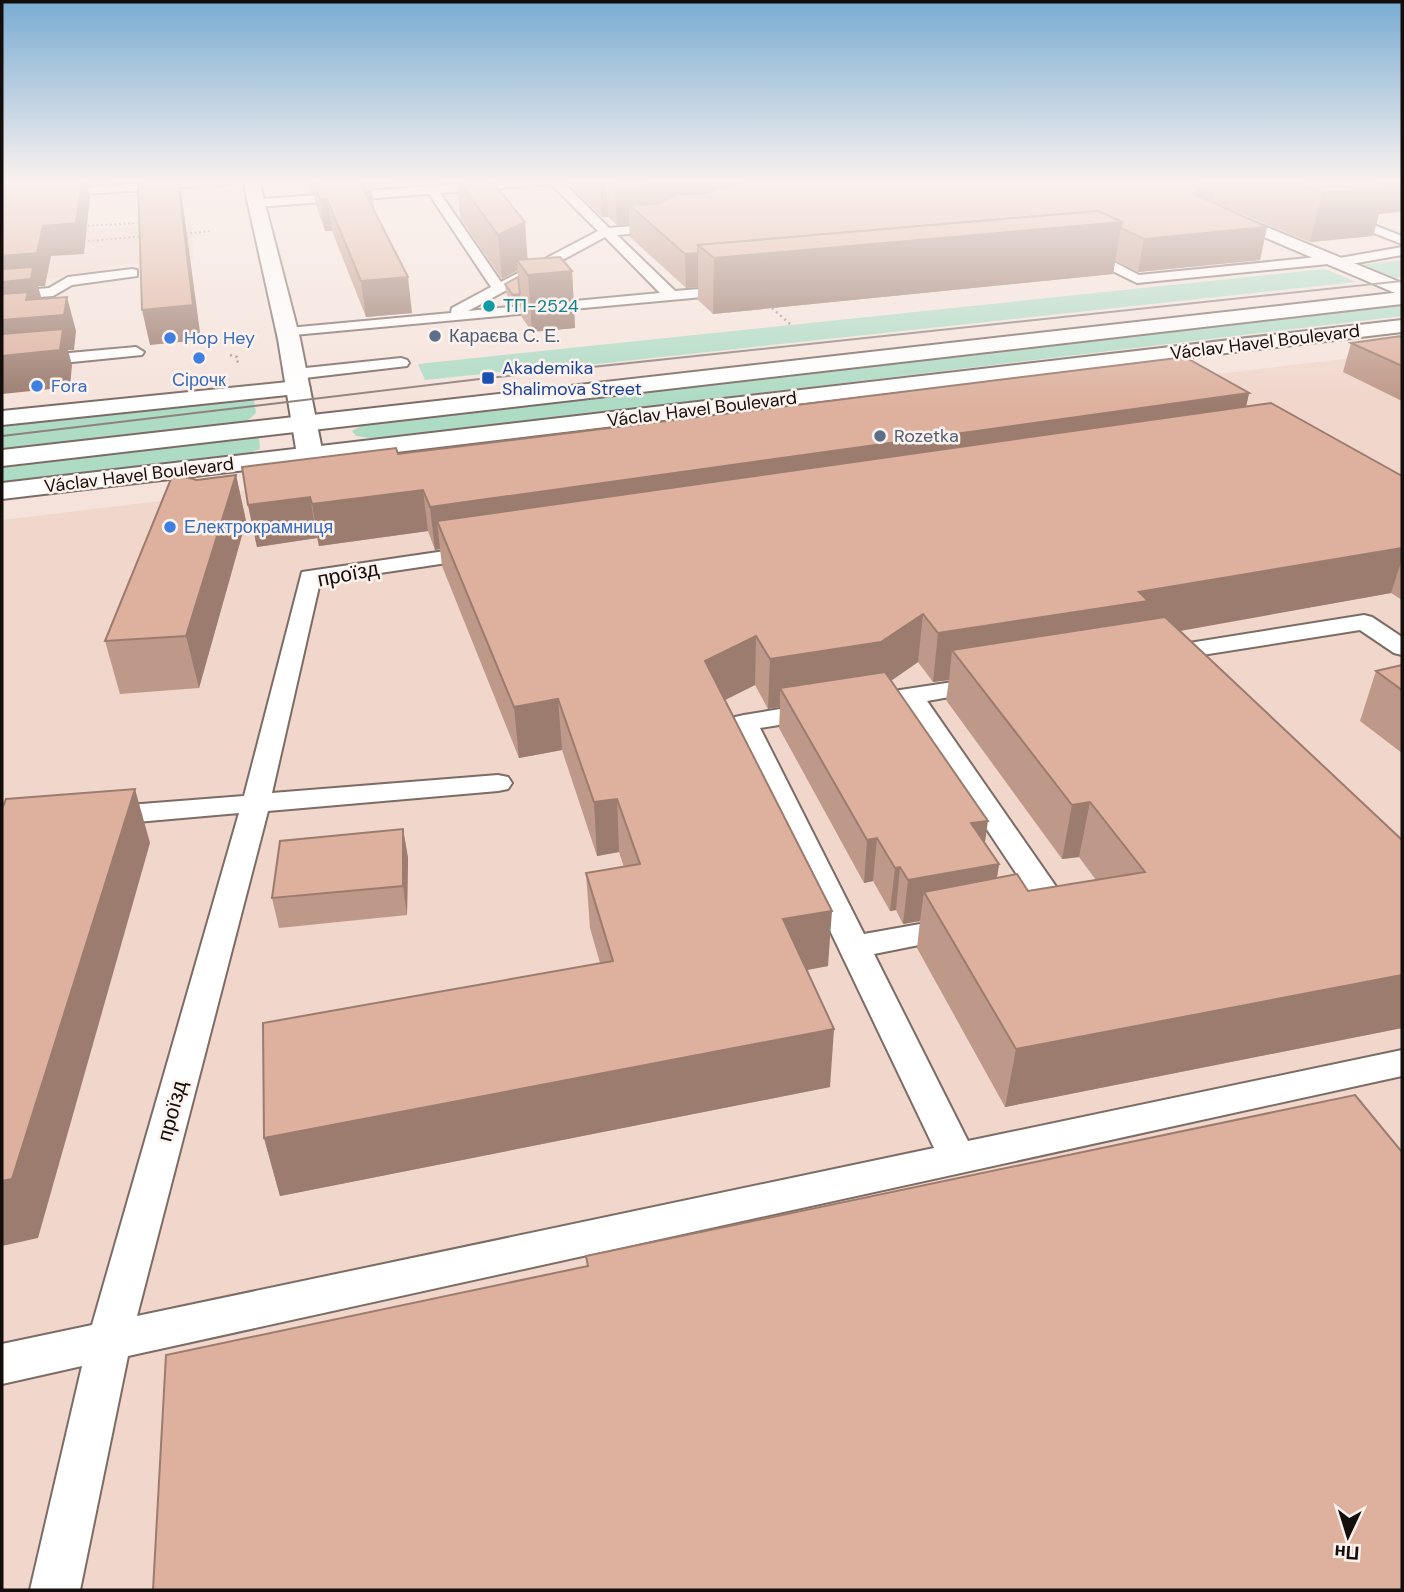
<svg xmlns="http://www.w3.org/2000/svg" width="1404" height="1592" font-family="'DM Sans',sans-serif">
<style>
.built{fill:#f0d6cb}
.green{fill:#addbc4}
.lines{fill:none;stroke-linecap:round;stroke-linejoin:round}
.service-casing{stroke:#7c6c65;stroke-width:4}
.minor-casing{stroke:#7c6c65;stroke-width:4}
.tertiary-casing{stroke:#7c6c65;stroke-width:4}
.secondary-casing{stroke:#7c6c65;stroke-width:4}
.path-far1{stroke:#a69892;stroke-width:2;stroke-dasharray:2 2.5;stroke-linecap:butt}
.path{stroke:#a69892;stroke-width:2.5;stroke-dasharray:2 3.5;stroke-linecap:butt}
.service{fill:#fff;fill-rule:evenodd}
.minor{fill:#fff;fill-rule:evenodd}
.tertiary{fill:#fff;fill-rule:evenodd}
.secondary{fill:#fff;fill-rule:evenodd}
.tram{stroke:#8f827d;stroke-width:2}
.wall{fill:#be9888;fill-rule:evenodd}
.shaded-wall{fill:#9b7c6f}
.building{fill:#ddb19e;stroke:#9b7c6f;stroke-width:2}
.culture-dot{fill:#0f9aa8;stroke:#fdf2ed;stroke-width:2.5}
.service-dot{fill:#5c6f8a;stroke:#fdf2ed;stroke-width:2.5}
.shop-dot{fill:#3f7fe0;stroke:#fdf2ed;stroke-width:2.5}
.transit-dot{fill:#1a4fb4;stroke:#fdf2ed;stroke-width:2.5}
.labels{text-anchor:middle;stroke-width:5;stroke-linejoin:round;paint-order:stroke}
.far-culture-label{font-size:18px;fill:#0d838f;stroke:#fdf2ed;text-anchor:start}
.far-service-label{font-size:18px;fill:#4e5e75;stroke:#fdf2ed;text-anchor:start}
.far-shop-label{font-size:18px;fill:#366cbe;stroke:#fdf2ed;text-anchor:start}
.far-street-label{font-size:18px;fill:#130d0b;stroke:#fdf2ed}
.far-transit-label{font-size:18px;fill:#164399;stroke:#fdf2ed;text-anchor:start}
.street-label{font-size:21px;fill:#130d0b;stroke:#fdf2ed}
</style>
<rect width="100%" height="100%" fill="#f5e3db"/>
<g class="built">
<path d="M192,223l1,36 -85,7 -1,8 -105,8v-46z"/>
<path d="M1402,352v1238h-1400v-1070z"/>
</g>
<g class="green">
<path d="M1402,260v17l-10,1 -32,-13z"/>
<path d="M1325,269l31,13 -797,86 -2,-2 -132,14 -7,-16z"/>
<path d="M1388,300l14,3v13l-1026,123 -20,-3 -4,-5 13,-8z"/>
<path d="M243,396l11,4 2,13 -11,10 -243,28v-29z"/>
<path d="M244,436l15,1 1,12 -14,5 -244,29v-19z"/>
</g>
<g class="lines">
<defs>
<g id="service">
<path d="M29,181h12l-3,10 134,-10h60l-5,3 -196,14 -6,-3z"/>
<path d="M497,181h65l47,47 45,-4 7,-4h8v6l-12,6 -40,3 58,56 60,-5 7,4 -7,4 -452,42 -3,-3 3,-3 5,-2 163,-15 1,-5 39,-21 -62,-93 -173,13 -4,-1v-6zM551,184l47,47 -97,51 -61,-89zM605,237l55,56 -192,18z"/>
<path d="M1341,212l61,24v8l-65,-25 -2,-3z"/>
<path d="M1402,247v8l-68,12 -6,-3 -191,19 -47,-23 -12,2 -7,-4 2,-3 24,-2 42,22 189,-19 6,3z"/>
<path d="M132,269l5,1v6l-65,9 -19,11 -51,4v-8l47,-4 19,-11z"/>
<path d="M136,347l8,5 -2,3 -140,14v-10z"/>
<path d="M401,358l6,2 2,3 -2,3 -111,13 -8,-5 8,-5z"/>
<path d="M479,546l8,1 3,5 -3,5 -167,25 -48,211 226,-18 10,2 4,6 -4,6 -10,2 -230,20 -131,505 797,-168 -203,-425 4,-6 9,-2 72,-12 9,3 4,5 -4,5 -9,3 -56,9 104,206 90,-16 11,3 5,7 -5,7 -11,3 -80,16 94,187 434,-91v26l-1274,280 -48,234h-50l52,-224 -80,18v-40l90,-19 147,-512 -136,12 -10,-3 -4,-6 4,-6 10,-3 141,-11 58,-224z"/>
<path d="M1364,615l8,2 30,20v18l-8,-2 -34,-23 -196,31 -9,-2 -3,-5 3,-5 9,-2z"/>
<path d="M986,677l9,2 3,5 -3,5 -68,12 139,200 5,7 -5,7 -24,6 -11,-3 -5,-7 5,-7 5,-1 -132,-198 -37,6 -9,-3 -4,-5 4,-5 9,-3z"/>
</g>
<g id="minor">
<path d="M1133,181h22l247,102v13z"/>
<path d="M298,381l8,2 4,5 -4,5 -304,32v-14z"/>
</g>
<path id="tertiary" d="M243,181h16l41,158 23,116 -4,5 -9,3 -9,-3 -4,-5 -19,-116z"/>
<g id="secondary">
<path d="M1402,292v12l-1400,162v-16z"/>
<path d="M1402,320v12l-1400,167v-16z"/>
</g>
</defs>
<use href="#service" class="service-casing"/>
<use href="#minor" class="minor-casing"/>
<use href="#tertiary" class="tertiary-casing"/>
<use href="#secondary" class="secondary-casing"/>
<g class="path-far1">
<path d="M83,226l55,-3"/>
<path d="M181,234l29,-3"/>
<path d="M79,242l65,-6"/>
</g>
<g class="path">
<path d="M772,308l18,16"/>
<path d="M230,355l7,2 1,8"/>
</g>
<use href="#service" class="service"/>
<use href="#minor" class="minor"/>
<use href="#tertiary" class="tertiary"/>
<use href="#secondary" class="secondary"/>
<path class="tram" d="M2,436l486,-58 914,-97"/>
</g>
<g class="wall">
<path d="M307,181h110l-46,4 3,26 38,102 -46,4 -34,-86h-7l-9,-26 -2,-12h-2z"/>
<path d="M457,181h35l36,79 44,11 3,57 -43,4 -11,-16 -1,-13 -7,1 -7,-11 -1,-9 13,-7v-7l-16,9 -42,-61z"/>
<path d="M566,181h170v3l17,-3h649l-23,33 -6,22 -63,6 -98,-40 55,25 -7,33 -122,12 -23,-11 -2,13 -400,40 -15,-14v-13l-12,1 -56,-51 -1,-13 -12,1 -9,-8h-6z"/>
<path d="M1402,336v65l-59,-29 8,-29z"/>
<path d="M1249,393l-3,13 156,70v124l-11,-7 -211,37 222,210v188l-397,79 -88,-159 3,-27 -17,3 -7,-14 -6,1 -17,-30 -9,2 -85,-155 1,-21 -12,2 -13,-24 -30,15 103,266 -21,4 23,117 -550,109 -16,-58 336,-175 -10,-35 -4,-55 38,-6 -5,-15 -22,4 -35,-106 -43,8 -77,-192 -2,-17 -5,1 -7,-19 -109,15 -2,-8 -60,9 -9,-42 150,-51zM918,662l15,20 16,-2 -3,20 116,159 17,-2 17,23 -68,11 -31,-13 2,-14 -14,-21 -94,-162z"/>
<path d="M236,475l10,46 -47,167 -79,6 -15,-53 92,-161z"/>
<path d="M1402,665v88l-42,-32 16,-50z"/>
<path d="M403,829l5,29 -1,57 -128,13 -7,-30z"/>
</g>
<g class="shaded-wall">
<path d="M40,181h52l-1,3 -4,1 3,11 -6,58 -33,2 -6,30h-7l4,14 25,-3 9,34 -2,19h-6l4,15 -2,22 -68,7v-138z"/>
<path d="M178,181h1l2,9 20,150 -51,5 -8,-35z"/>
<path d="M310,181h2l2,12h-2z"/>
<path d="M314,181h103l-46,4 4,29z"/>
<path d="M600,181h6l2,36h-6z"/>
<path d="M661,181h75v20l-107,4v19l-12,1 -2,-37z"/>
<path d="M1367,181h35v31l-23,2 -6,22 -63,6 12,-49z"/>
<path d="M1215,186l-6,30 -15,-22 2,-3z"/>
<path d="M327,199l5,32h-7l-5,-31z"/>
<path d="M525,222l3,43 -11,-5 1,10 -16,9 -4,-44z"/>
<path d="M1122,222l-9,52 -400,40 1,-56z"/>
<path d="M1267,227l-7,33 -122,12 6,-33z"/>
<path d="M698,253v34l-12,1 -1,-34z"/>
<path d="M572,271l3,57 -43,4 -4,-57z"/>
<path d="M408,277l4,36 -46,4 -5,-36z"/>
<path d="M520,294v9l-7,1v-9z"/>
<path d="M1249,393l-8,38 -804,90 3,28 -5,1 -5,-43z"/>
<path d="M236,475l10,46 -47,167 -13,-52z"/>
<path d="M423,490l5,41 -109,15 -7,-42z"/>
<path d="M310,497l7,41 -60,9 -9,-42z"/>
<path d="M1402,548v11l-11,34 -250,45 -189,12 -3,30 -16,2 5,-49 201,-41z"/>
<path d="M923,614l-5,48 -42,29 -96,-3v19l-12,2 2,-50z"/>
<path d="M756,636l-1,49 -50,25v-49z"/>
<path d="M558,699l4,51 -43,8 -5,-51z"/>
<path d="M135,789l15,54 -112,395 -36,8v-65z"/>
<path d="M617,799l2,53 -22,4 -3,-54z"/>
<path d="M1090,802l-11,55 -17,2 10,-54z"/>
<path d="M988,821l-6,42 -11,-40z"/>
<path d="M403,829l5,29 -1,57 -4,-29z"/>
<path d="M877,838l-4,43 -9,2 3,-43z"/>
<path d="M999,864l-7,43 -68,-15 -4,29 -17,3 5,-44z"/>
<path d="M900,867l-4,43 -6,1 5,-43z"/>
<path d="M832,911l-4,55 -48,9 3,-56z"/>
<path d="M1402,975v53l-397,79 11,-58z"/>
<path d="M834,1029l-4,58 -550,109 -16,-58z"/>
</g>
<g class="building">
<path d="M2,181h80l-6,42 -33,3 -6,27 -35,3z"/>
<path d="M138,181h40l15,124 -51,5z"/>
<path d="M314,181h56l1,3 -10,1 47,92 -47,4 -34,-82 -7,1z"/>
<path d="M459,181h33l33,41 -27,13z"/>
<path d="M608,181h53l-8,4 -38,3z"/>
<path d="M753,181h450l12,5 -19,5 -2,3 73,33 -123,12 -23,-11 1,-6 -24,-11 -400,34v8l-13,1 -56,-49 28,-1 19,-9 31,-2 33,-10z"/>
<path d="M1292,181h80l15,6 -65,6z"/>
<path d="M1098,211l24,11 -408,36 -16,-13z"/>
<path d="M560,257l12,14 -44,4 -11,-15z"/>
<path d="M33,267l-2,12 -29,3v-13z"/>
<path d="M518,277l2,17 -7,1 -8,-11z"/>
<path d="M28,292l-2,8 41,-3 -3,18 -62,5v-26z"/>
<path d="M63,329l-3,21 -58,6v-22z"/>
<path d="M1402,336v30l-51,-23z"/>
<path d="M1185,357l64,36 -819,114 -7,-17 -111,14 -2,-7 -62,8 -6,-38 154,-19 2,6z"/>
<path d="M1271,403l131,73v72l-263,44 9,9 -210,32 -15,-19 -42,28 -111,17 -14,-23 -51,25 127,250 -49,8 51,110 -570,109 -1,-115 350,-62 -27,-88 54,-9 -23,-65 -23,3 -36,-103 -44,8 -77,-186z"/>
<path d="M173,474l24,6 39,-5 -50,161 -81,5z"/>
<path d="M1165,617l237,223v135l-386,74 -92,-157 93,-18 11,17 117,-19 -55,-70 -18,3 -120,-155z"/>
<path d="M1402,665v25l-26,-19z"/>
<path d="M885,672l103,149 -17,2 28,41 -91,16 -8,-13 -5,1 -18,-30 -10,2 -87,-152z"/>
<path d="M135,789l-123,390 -10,2v-372l4,-10z"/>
<path d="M403,829v57l-131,12 8,-57z"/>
<path d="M1355,1095l47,57v438h-1249l13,-235 422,-89 -2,-10z"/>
</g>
<linearGradient id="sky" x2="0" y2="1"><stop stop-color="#79acd3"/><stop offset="0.45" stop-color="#faf2ef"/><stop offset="1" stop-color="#faf2ef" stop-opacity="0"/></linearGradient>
<rect width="1404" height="404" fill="url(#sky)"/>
<circle class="culture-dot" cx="489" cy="306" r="7"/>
<g class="service-dot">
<circle cx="435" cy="336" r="7"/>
<circle cx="880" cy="436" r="7"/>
</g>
<g class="shop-dot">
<circle cx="170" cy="338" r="7"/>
<circle cx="199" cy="358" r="7"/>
<circle cx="37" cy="386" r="7"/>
<circle cx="170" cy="527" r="7"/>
</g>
<rect class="transit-dot" x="481" y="371" width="14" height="14" rx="3.5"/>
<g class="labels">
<g class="far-culture-label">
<text x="503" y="312">ТП-2524</text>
</g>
<g class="far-service-label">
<text x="449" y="342">Караєва С. Е.</text>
<text x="894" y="442">Rozetka</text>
</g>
<g class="far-shop-label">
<text x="184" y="344">Hop Hey</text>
<text x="199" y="386" text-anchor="middle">Сірочк</text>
<text x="51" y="392">Fora</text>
<text x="184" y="533">Електрокрамниця</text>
</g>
<g class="far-street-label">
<text transform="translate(1265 342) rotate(-7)" y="6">Václav Havel Boulevard</text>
<text transform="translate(702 409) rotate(-7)" y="6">Václav Havel Boulevard</text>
<text transform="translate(139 475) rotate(-7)" y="6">Václav Havel Boulevard</text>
</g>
<g class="far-transit-label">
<text x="502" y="374">Akademika<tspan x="502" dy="21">Shalimova Street</tspan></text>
</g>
<g class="street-label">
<text transform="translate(348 574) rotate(-11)" y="7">проїзд</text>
<text transform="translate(172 1111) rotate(-75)" y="7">проїзд</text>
</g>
</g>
<rect width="1404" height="1592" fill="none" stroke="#130d0b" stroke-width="7"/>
<g transform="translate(1348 1536) rotate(184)" stroke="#fdf2ed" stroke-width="5" paint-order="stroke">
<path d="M0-5L12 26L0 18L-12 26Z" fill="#130d0b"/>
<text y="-10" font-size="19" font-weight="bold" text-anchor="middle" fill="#130d0b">Пн</text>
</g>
</svg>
